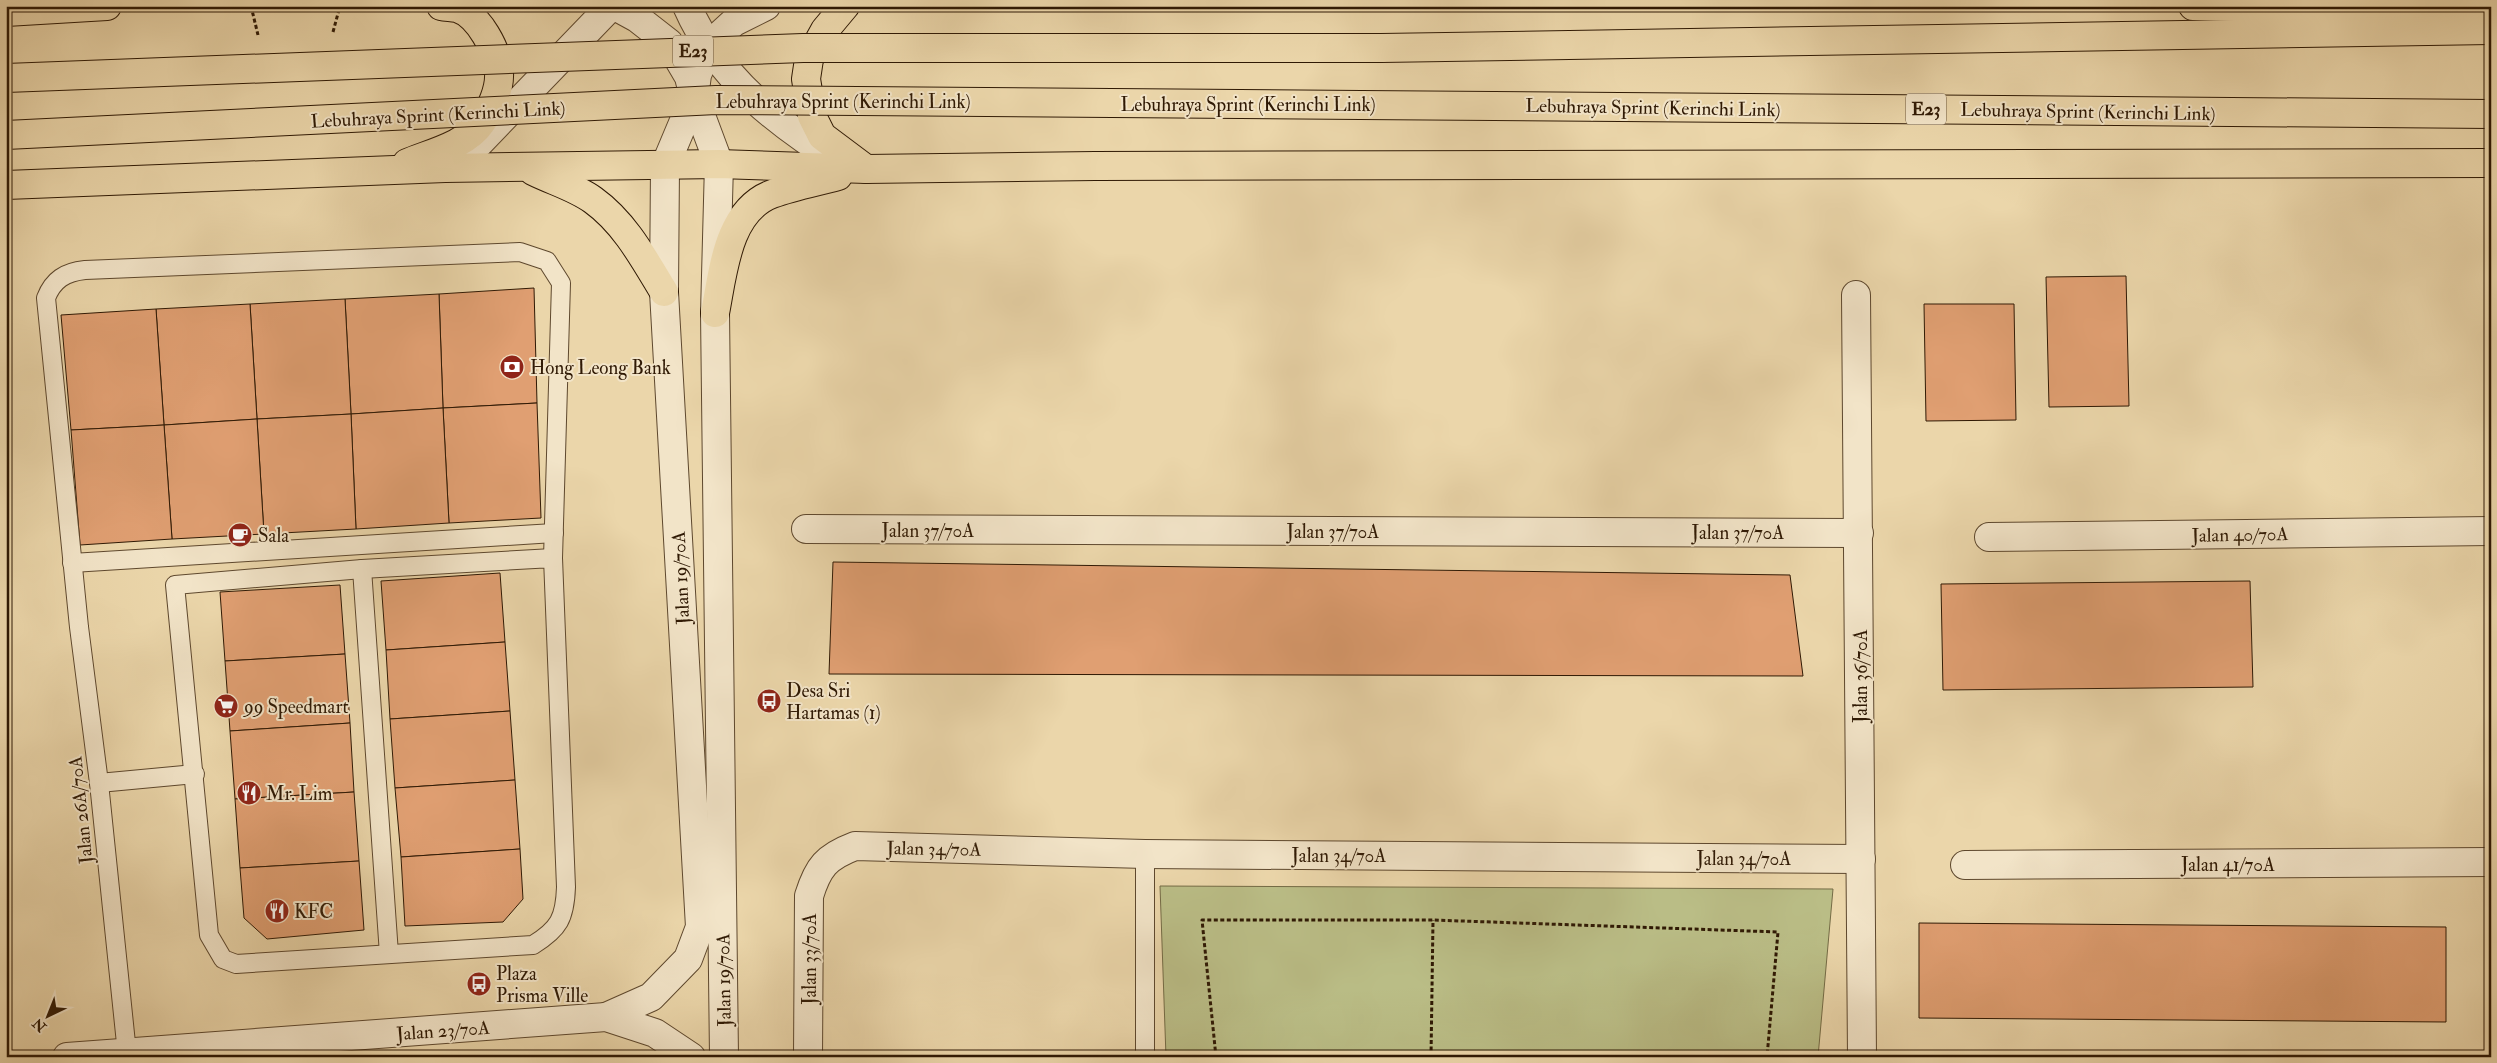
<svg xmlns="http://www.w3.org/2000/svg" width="2497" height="1063" font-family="'IM FELL Double Pica',serif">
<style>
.green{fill:#babd86;stroke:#746b45}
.building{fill:#e09f72;stroke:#2f1904}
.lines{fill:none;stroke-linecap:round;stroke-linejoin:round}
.service-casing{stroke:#5e482e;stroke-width:20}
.minor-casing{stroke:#5e482e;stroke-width:30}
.tertiary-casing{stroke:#5e482e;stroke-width:30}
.motorway-casing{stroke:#2f1904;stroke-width:30}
.path{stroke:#2f1904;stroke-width:3;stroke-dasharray:4 2.5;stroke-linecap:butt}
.service{stroke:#f2e4c8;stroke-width:18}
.minor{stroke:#f2e4c8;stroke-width:28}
.tertiary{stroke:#f2e4c8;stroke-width:28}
.motorway{stroke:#ebd6aa;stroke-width:28}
.motorway-bridge-casing{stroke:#2f1904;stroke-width:30;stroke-linecap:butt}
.motorway-bridge{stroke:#ebd6aa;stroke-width:28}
.labels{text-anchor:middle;stroke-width:4;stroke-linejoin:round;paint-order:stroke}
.shield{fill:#f2e4c8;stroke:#6a563f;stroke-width:1}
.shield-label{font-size:18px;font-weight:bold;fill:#2f1904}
.street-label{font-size:19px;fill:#2f1904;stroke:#f2e4c8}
.poi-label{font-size:19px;fill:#2f1904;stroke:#f2e4c8;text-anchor:start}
</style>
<rect width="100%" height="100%" fill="#ebd6aa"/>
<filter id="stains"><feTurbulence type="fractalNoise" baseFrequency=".004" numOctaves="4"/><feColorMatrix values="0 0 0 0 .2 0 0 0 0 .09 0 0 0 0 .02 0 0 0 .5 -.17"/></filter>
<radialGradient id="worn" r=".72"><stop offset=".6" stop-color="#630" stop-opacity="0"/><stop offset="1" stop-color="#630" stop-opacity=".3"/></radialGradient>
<path class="green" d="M1160,886l673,3 -15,168h-652z"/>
<g class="building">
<path d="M2126,276l3,130 -80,1 -3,-130z"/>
<path d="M534,288l3,115 -94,5 -4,-114z"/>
<path d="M439,294l4,114 -92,6 -6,-115z"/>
<path d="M345,299l6,115 -94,5 -7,-115z"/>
<path d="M250,304l7,115 -93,6 -8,-116z"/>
<path d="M1924,304h90l2,116 -90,1z"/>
<path d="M156,309l8,116 -93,5 -10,-115z"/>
<path d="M537,403l4,115 -92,5 -6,-115z"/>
<path d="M443,408l6,115 -93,6 -5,-115z"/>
<path d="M351,414l5,115 -92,5 -7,-115z"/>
<path d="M257,419l7,115 -92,5 -8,-114z"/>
<path d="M164,425l8,114 -92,6 -9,-115z"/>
<path d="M833,562l957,13 13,101 -974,-2z"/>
<path d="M500,573l5,69 -119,8 -5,-69z"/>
<path d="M2250,581l3,106 -310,3 -2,-106z"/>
<path d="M340,585l5,69 -120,7 -5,-69z"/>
<path d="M505,642l5,69 -120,8 -4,-69z"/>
<path d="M345,654l5,69 -120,8 -5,-70z"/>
<path d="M510,711l5,69 -120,8 -5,-69z"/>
<path d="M350,723l4,69 -119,7 -5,-68z"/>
<path d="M515,780l5,69 -119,8 -6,-69z"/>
<path d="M354,792l5,69 -119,7 -5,-69z"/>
<path d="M520,849l3,50 -20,23 -98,4 -4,-69z"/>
<path d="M359,861l5,69 -97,9 -23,-21 -4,-50z"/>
<path d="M1919,923l527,4v95l-527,-4z"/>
</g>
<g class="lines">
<defs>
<g id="service">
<path d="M553,558l13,329c-1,31 -7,42 -33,58l-297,19 -13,-5 -14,-24 -34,-350 187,-16z"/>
<path d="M72,563l482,-30"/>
<path d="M362,569l27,385"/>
<path d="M99,783l96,-9"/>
<path d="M1145,854v203"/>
<path d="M127,1053l-28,-270 -20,-156 -33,-329c7,-18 19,-26 39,-28l435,-18 27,9 14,22 -8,275"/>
</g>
<g id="minor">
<path d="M1856,295l6,762"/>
<path d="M806,529l1053,4"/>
<path d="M1989,537l502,-6"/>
<path d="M1965,865l526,-3"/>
<path d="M606,1017l45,-20 37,-38 12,-32 -36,-635 1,-126"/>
<path d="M67,1057l539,-40 49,16 36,24"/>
<path d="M808,1057l1,-161c9,-29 17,-39 46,-50l290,8 716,5"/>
</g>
<g id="tertiary">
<path d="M615,6l22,12 32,25 20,34 5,20 25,67 -4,149 9,744"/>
<path d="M687,6c32,73 91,118 157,159"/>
<path d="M665,166l29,-69 3,-22 12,-30 25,-23 32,-16"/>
<path d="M445,168l34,-25 132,-137"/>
</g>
<g id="motorway">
<path d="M845,6l-20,24 -16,29 -3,20 6,37 10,20 44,33"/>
<path d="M2193,6l286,7"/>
<path d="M6,12l101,-6"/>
<path d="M1381,48l1110,-18"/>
<path d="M1361,105l1130,9"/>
<path d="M407,163c24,-10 59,-18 74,-40 10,-13 19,-34 18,-50 -1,-22 -20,-58 -42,-65 -5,-1 -11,-1 -16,-2"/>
<path d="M533,171c20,10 42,16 60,29 32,23 51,59 71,92"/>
<path d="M6,185l439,-17 274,-4 147,5 229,-3 1396,-3"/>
<path d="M715,313c8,-40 12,-102 57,-119 21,-8 44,-12 66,-18"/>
</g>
</defs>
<use href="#service" class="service-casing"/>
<use href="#minor" class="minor-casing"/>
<use href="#tertiary" class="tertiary-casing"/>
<use href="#motorway" class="motorway-casing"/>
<g class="path">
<path d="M251,6l7,29"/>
<path d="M333,32l7,-26"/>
<path d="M1216,1057l-14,-137h231l345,12 -11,125"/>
<path d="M1431,1057l2,-137"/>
</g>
<use href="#service" class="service"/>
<use href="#minor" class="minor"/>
<use href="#tertiary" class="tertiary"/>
<use href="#motorway" class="motorway"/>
<defs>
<g id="motorway-bridge">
<path d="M6,78l797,-30h578"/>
<path d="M6,135l710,-35 645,5"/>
</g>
</defs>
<use href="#motorway-bridge" class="motorway-bridge-casing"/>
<use href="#motorway-bridge" class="motorway-bridge"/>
</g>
<defs>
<symbol id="bank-disc" viewBox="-11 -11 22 22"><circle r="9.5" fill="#8f2418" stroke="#f2e4c8"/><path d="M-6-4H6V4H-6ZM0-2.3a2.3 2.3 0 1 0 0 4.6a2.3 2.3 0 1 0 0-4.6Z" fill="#fff"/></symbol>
<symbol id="cafe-disc" viewBox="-11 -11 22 22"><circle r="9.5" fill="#8f2418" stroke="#f2e4c8"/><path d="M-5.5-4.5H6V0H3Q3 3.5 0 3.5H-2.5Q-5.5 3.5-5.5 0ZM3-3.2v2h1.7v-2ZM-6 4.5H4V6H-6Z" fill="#fff"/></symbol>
<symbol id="bus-disc" viewBox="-11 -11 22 22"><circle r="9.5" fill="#8f2418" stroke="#f2e4c8"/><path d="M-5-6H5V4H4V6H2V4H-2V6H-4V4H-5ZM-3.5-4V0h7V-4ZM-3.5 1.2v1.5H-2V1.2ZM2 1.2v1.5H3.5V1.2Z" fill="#fff"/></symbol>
<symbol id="supermarket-disc" viewBox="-11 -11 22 22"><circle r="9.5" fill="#8f2418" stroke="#f2e4c8"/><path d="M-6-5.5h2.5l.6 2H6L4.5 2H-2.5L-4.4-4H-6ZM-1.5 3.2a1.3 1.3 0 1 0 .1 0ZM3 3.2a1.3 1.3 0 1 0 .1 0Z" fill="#fff"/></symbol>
<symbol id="restaurant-disc" viewBox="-11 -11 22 22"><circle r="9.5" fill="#8f2418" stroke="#f2e4c8"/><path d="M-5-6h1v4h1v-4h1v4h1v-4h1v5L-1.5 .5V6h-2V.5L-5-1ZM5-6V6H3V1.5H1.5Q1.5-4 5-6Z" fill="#fff"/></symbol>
</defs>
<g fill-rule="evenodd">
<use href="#bank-disc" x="498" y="353" width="28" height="28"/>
<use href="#cafe-disc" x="226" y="521" width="28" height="28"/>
<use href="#bus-disc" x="755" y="687" width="28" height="28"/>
<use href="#supermarket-disc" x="212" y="692" width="28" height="28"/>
<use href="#restaurant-disc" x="235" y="779" width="28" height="28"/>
<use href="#restaurant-disc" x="263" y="897" width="28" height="28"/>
<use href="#bus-disc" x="465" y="970" width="28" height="28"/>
</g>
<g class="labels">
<g class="shield">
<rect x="673" y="35.5" width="40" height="31" rx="4"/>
<rect x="1906" y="93.5" width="40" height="31" rx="4"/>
</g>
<g class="shield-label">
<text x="693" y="57">E23</text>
<text x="1926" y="115">E23</text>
</g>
<g class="street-label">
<text x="843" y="108">Lebuhraya Sprint (Kerinchi Link)</text>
<text x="1248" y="111">Lebuhraya Sprint (Kerinchi Link)</text>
<text transform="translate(1653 107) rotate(1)" y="7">Lebuhraya Sprint (Kerinchi Link)</text>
<text transform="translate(2088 111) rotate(1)" y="7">Lebuhraya Sprint (Kerinchi Link)</text>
<text transform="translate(438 114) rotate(-3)" y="7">Lebuhraya Sprint (Kerinchi Link)</text>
<text x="928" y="537">Jalan 37/70A</text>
<text x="1333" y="538">Jalan 37/70A</text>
<text x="1738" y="539">Jalan 37/70A</text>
<text transform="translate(2240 534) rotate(-1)" y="7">Jalan 40/70A</text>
<text transform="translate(680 578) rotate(-93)" y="7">Jalan 19/70A</text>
<text transform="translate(1860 676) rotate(-90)" y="7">Jalan 36/70A</text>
<text transform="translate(80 810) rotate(-96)" y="7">Jalan 26A/70A</text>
<text transform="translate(934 848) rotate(1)" y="7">Jalan 34/70A</text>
<text x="1339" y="862">Jalan 34/70A</text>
<text x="1744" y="865">Jalan 34/70A</text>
<text x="2228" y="871">Jalan 41/70A</text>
<text transform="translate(809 959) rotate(-90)" y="7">Jalan 33/70A</text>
<text transform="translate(723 980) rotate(-91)" y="7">Jalan 19/70A</text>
<text transform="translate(443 1030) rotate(-4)" y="7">Jalan 23/70A</text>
</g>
<g class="poi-label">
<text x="530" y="374">Hong Leong Bank</text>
<text x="258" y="542">Sala</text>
<text x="786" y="697">Desa Sri<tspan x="786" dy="22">Hartamas (1)</tspan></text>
<text x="244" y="713">99 Speedmart</text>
<text x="266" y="800">Mr. Lim</text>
<text x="294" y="918">KFC</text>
<text x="496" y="980">Plaza<tspan x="496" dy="22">Prisma Ville</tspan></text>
</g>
</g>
<rect width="2497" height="1063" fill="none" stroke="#ebd6aa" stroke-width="25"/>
<rect x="8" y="8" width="2482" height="1048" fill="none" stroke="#2f1904" stroke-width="2.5"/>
<rect x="12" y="12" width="2472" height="1038" fill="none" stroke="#2f1904"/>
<g transform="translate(48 1016) rotate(223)" stroke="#f2e4c8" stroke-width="4" paint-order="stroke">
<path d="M0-4L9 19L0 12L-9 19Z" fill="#2f1904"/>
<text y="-8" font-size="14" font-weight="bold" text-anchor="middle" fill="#2f1904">N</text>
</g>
<rect width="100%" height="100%" filter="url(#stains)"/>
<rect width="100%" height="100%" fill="url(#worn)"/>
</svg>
